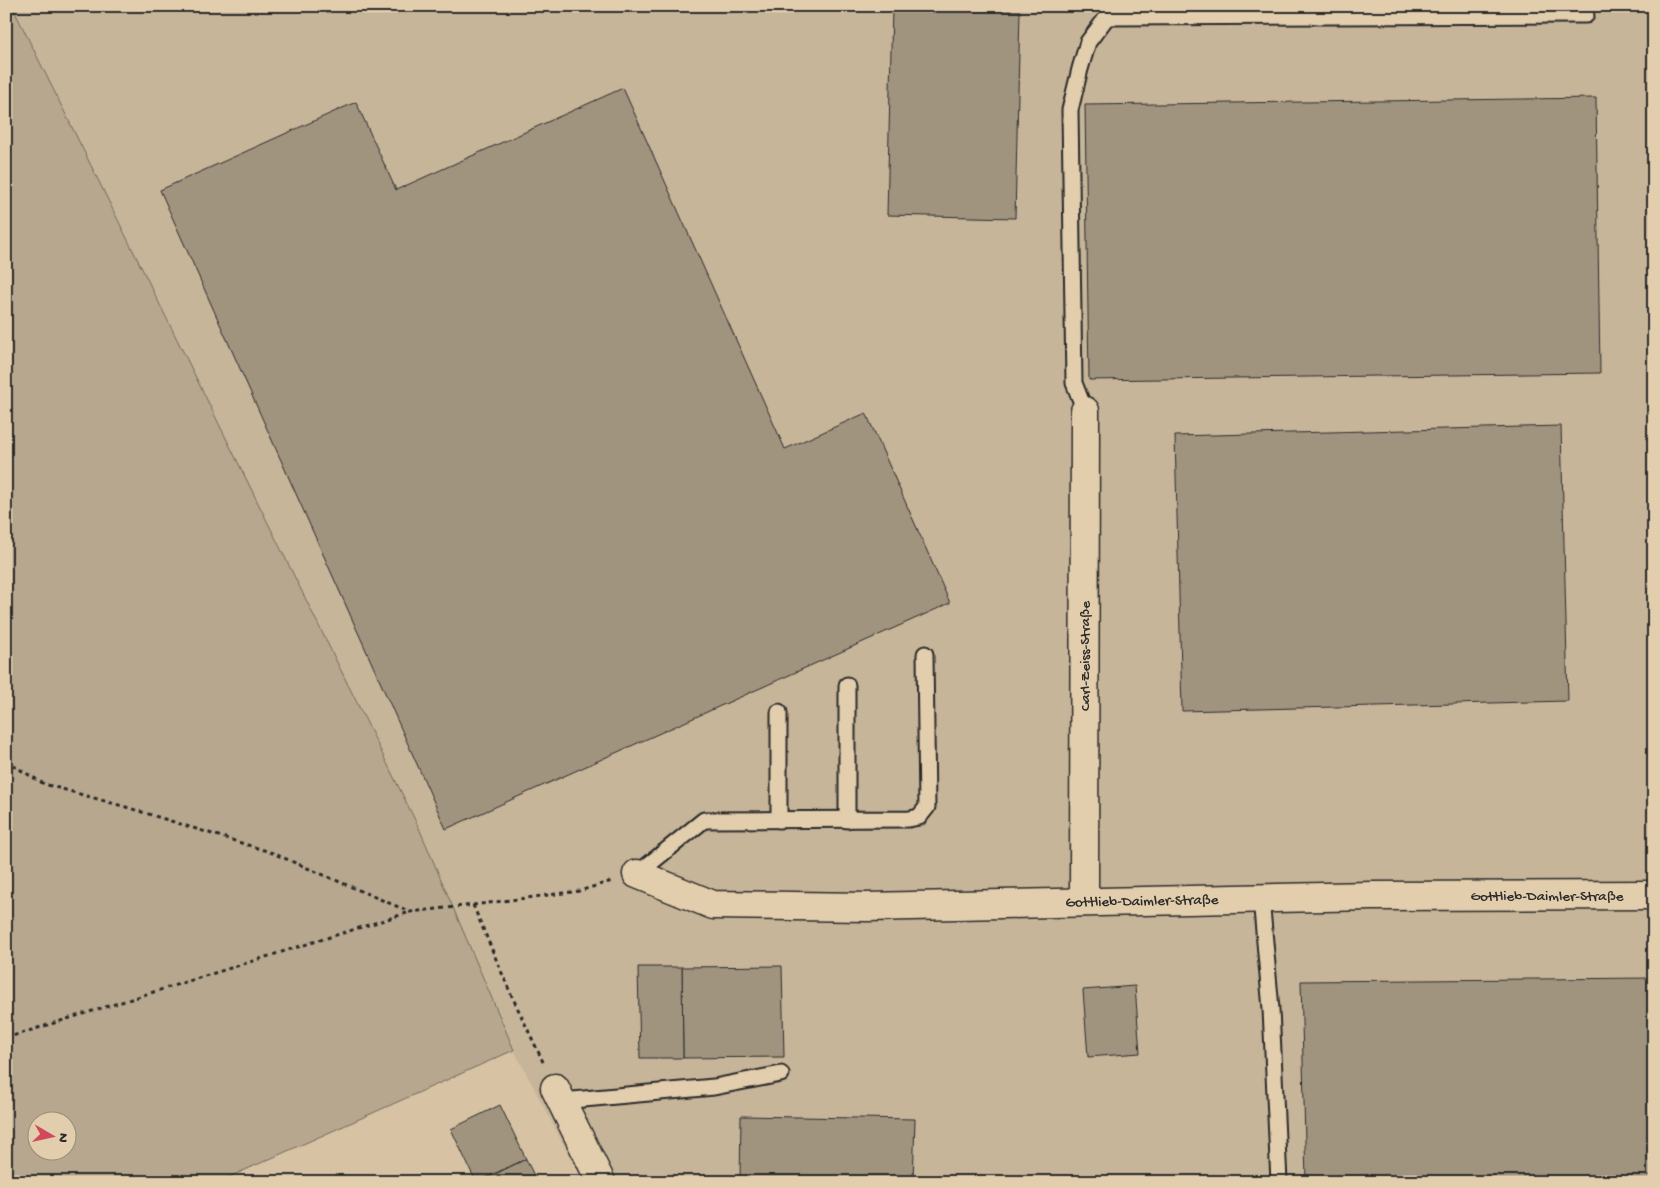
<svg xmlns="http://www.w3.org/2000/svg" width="1660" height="1188" font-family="'Gochi Hand',sans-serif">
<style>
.built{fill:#c7b599}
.green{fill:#b7a78e;stroke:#71695c;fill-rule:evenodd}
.building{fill:#a1947f;stroke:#2b2b2b}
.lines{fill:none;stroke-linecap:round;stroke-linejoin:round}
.service-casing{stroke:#2b2b2b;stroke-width:19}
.minor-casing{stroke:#2b2b2b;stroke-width:31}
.path{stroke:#2b2b2b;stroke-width:3;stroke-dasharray:4 4;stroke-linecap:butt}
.service{stroke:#e2cdac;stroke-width:15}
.minor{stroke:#e2cdac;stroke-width:28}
.labels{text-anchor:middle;stroke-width:5;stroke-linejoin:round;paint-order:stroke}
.street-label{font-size:15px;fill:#2b2b2b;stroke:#e2cdac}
</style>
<rect width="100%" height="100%" fill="#d7c3a4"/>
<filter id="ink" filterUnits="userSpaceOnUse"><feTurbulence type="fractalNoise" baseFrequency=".02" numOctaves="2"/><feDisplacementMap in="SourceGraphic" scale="10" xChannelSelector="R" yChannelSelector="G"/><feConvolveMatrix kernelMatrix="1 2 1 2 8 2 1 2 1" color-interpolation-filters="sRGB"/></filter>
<g filter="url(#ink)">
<path class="built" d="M12,6h1642v1176h-1071l-69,-132 -95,-222z"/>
<path class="green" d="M6,6h6l407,822 95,222 -296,132h-212zM38,1120h30v30h-30z"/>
<g class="building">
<path d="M892,8l128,3 -5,207 -128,-3z"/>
<path d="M623,88l162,361 81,-36 84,190 -504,226 -286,-639 196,-88 40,88z"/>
<path d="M1596,98l4,275 -511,7 -4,-275z"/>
<path d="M1561,426l7,275 -386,10 -7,-275z"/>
<path d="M782,966l2,91 -101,1 -1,-91z"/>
<path d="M638,967h44l1,91h-43z"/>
<path d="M1654,978v204h-348l-5,-201z"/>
<path d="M1135,986l5,67 -52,4 -5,-67z"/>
<path d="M500,1105l26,54 -50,23 -25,-53z"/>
<path d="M741,1116l174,3 -2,63h-173z"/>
<path d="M526,1159l11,23h-58z"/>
</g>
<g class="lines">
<defs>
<g id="service">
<path d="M1085,411l-11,-28 -4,-273 10,-41 8,-27 19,-25 479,-2"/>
<path d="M847,685v135"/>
<path d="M779,820v-108"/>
<path d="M637,874l67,-54 205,-1 10,-2 8,-10 -2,-153"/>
<path d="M1261,898l10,111 8,173"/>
<path d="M562,1101l152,-14 67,-13"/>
</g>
<g id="minor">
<path d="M637,874l76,31 154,2 505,-11 282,-1"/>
<path d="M1084,901l1,-490"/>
<path d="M555,1088l46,94"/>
</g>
</defs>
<use href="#service" class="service-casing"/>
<use href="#minor" class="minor-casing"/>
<g class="path">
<path d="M6,761l38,23 82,23 144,45 140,60 63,-7 106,-14 33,-10"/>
<path d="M473,905l37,87 34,72"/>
<path d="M6,1038l404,-126"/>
</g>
<use href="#service" class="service"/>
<use href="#minor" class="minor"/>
</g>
</g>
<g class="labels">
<g class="street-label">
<text transform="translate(1084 656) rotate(-90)" y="5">Carl-Zeiss-Straße</text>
<text x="1547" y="900">Gottlieb-Daimler-Straße</text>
<text transform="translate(1142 900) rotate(-1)" y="5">Gottlieb-Daimler-Straße</text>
</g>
</g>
<rect width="1660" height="1188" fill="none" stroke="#e2cdac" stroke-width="25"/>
<rect x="12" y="12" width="1635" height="1163" fill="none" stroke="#2b2b2b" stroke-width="2" filter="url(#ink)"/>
<g transform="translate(52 1136) rotate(99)"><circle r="24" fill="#e2cdac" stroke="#998c78"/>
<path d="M0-4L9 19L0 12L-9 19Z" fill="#d1495b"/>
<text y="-8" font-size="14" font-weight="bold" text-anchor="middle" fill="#2b2b2b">N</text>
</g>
</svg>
